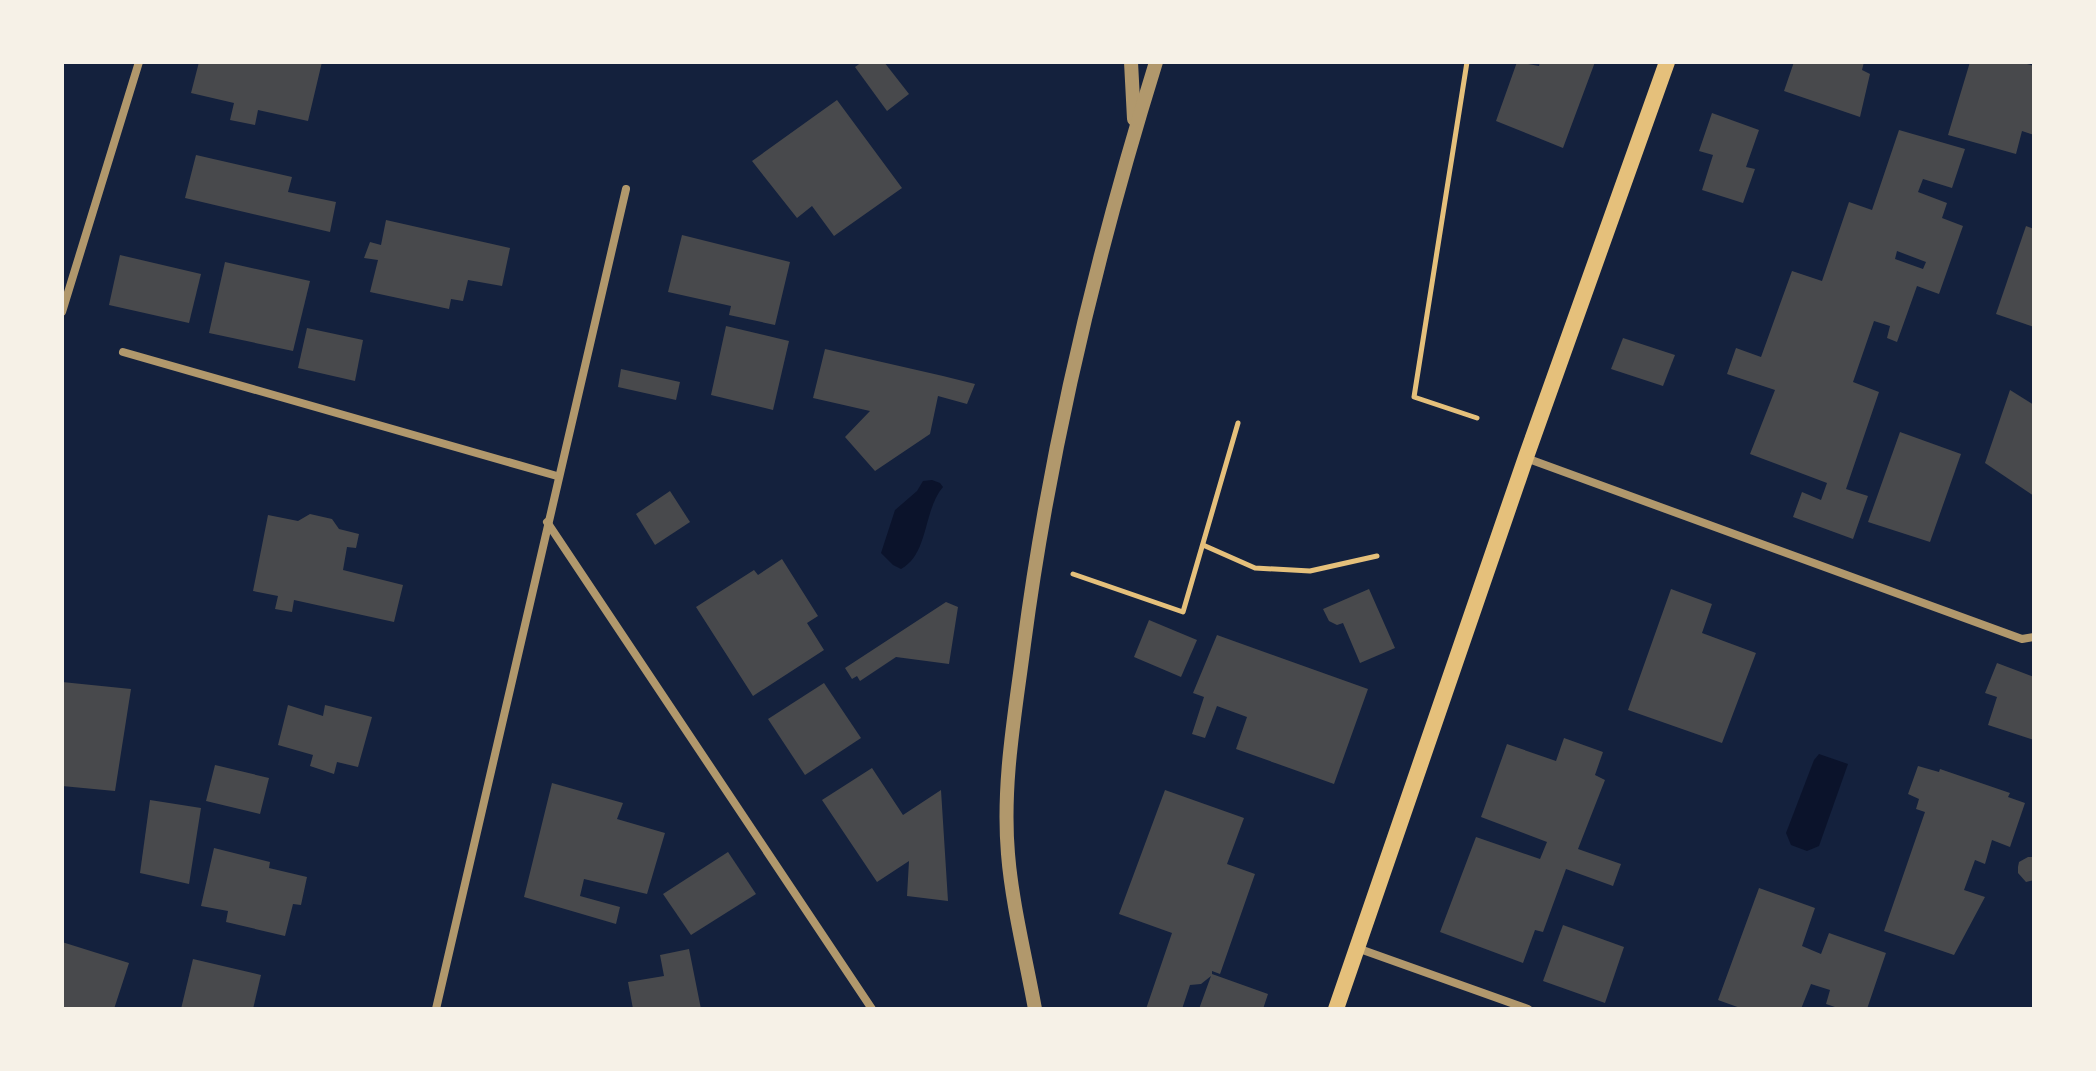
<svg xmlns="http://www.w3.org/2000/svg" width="2096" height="1071" font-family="Cabin,sans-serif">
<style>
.water{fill:#0b132b}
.building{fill:#48494c;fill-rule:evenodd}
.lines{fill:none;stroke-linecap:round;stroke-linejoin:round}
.path{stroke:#e5c07b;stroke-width:5}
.minor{stroke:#b1986c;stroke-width:8}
.tertiary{stroke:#b1986c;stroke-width:14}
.secondary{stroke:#e5c07b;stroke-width:16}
</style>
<rect width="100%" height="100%" fill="#14213d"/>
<g class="water">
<path d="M932,480l8,3 3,4c-20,23 -14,67 -42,82l-8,-4 -12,-12 14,-43 22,-19 6,-10z"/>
<path d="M1819,754l29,10 -29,82 -12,5 -16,-6 -5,-12 28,-73z"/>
</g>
<g class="building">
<path d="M199,62h123l-14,59 -50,-11 -3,15 -25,-5 4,-17 -43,-10z"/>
<path d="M862,62h22l25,32 -22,17 -32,-44z"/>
<path d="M1517,62l22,4 1,-4h55l-32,86 -67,-27z"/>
<path d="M1794,62h70l-2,8 8,4 -10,43 -76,-26z"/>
<path d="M1970,62h50l14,4v69l-12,-4 -6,23 -68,-19z"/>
<path d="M837,100l65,88 -68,48 -22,-30 -15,12 -45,-57z"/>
<path d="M1712,113l47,17 -13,37 9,2 -12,34 -41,-13 11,-35 -14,-4z"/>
<path d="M1899,130l66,19 -13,39 -29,-9 -5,13 29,11 -5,15 21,8 -24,68 -22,-8 -20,56 -10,-4 3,-12 -16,-5 -21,61 26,10 -33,97 22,7 -15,43 -60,-22 9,-25 19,8 6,-17 -77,-29 25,-64 -48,-16 9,-26 25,9 31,-86 30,10 27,-79 23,8zM1897,251l29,11 -3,7 -28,-10z"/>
<path d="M196,155l96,22 -4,15 48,10 -6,30 -145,-34z"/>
<path d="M386,220l124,28 -8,38 -34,-6 -5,21 -12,-2 -2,10 -79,-17 8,-32 -14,-2 6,-16 11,3z"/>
<path d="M2026,226l8,3v98l-38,-13z"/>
<path d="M682,235l108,27 -15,63 -46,-10 2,-9 -63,-14z"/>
<path d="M120,255l81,19 -12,49 -80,-18z"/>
<path d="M225,262l85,19 -17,70 -84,-18z"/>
<path d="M726,326l63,15 -16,69 -62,-15z"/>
<path d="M307,328l56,12 -8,41 -57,-13z"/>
<path d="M1623,338l52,17 -12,31 -52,-17z"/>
<path d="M825,349l118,27 32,8 -8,20 -29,-8 -8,38 -55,37 -30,-34 25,-26 -57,-13z"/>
<path d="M621,369l59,13 -4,18 -58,-13z"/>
<path d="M2010,390l24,15v91l-49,-33z"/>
<path d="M1900,432l61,22 -31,88 -62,-20z"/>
<path d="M670,491l20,31 -35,23 -19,-31z"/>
<path d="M310,514l22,5 7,10 20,5 -3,14 -9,-1 -4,23 60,15 -9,37 -100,-22 -2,12 -17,-3 3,-13 -25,-5 15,-76 30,6z"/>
<path d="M782,559l36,57 -11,7 17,27 -71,46 -57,-89 58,-37 4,5z"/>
<path d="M1369,589l26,59 -35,15 -17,-40 -6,2 -8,-4 -6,-12z"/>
<path d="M1671,589l41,15 -10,29 54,20 -34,90 -94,-33z"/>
<path d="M946,602l12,5 -9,57 -53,-7 -36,24 -3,-5 -5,3 -7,-11z"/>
<path d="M1149,620l48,20 -16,37 -47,-20z"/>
<path d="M1217,635l151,54 -34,95 -98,-35 11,-32 -30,-11 -12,32 -13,-4 12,-37 -11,-4z"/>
<path d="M1997,663l37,14v63l-46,-15 9,-28 -12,-4z"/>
<path d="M62,682l69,7 -16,102 -53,-5z"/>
<path d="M824,683l37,55 -56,37 -37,-56z"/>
<path d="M288,705l35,11 2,-11 47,12 -14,50 -21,-5 -3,12 -24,-8 3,-11 -35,-10z"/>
<path d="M1564,738l39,14 -8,23 10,5 -27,69 43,15 -8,22 -47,-17 -23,63 -8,-2 -12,33 -83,-31 36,-95 64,22 7,-17 -66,-25 26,-73 49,17z"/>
<path d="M215,765l54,13 -9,36 -54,-13z"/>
<path d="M1918,766l21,6 1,-3 70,24 -2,4 17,6 -15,44 -18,-7 -7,24 -10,-4 -11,30 21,7 -31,58 -70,-24 41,-119 -9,-3 3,-10 -11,-5z"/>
<path d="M872,768l31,47 38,-25 7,111 -41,-5 2,-35 -32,21 -55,-82z"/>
<path d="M552,783l71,20 -6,16 48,14 -18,61 -63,-15 -4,17 40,11 -4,17 -92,-27z"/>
<path d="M1165,790l79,28 -17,46 28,10 -35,100 -8,-3v3l56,20 -5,15h-64l12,-33 -10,8 -11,1 -8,24h-36l26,-76 -53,-19z"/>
<path d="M150,800l51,8 -12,76 -49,-11z"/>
<path d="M214,848l56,14 -1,6 38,9 -6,28 -8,-1 -8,32 -59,-14 2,-11 -27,-5z"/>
<path d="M728,852l28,42 -65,41 -28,-41z"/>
<path d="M2028,857h6v23l-8,2 -8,-9v-6l1,-5z"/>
<path d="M1759,888l56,20 -13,38 19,8 8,-21 57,20 -19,56h-26l-15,-5 4,-14 -19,-6 -10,25h-58l-25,-9z"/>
<path d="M1563,925l61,22 -19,56 -62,-22z"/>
<path d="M62,942l67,21 -15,46h-52z"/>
<path d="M689,949l12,60h-68l-5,-27 36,-6 -4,-21z"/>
<path d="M193,959l68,16 -8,34h-72z"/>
</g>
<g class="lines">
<g class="path">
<path d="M1467,62l-53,335 63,21"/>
<path d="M1203,545l52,23 55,3 67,-15"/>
<path d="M1073,574l110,38 55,-189"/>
</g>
<g class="minor">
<path d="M62,312l77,-250"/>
<path d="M123,352l434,124"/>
<path d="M1526,458l496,181 12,-2"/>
<path d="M547,522l325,487"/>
<path d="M1357,948l171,61"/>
<path d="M436,1009l190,-820"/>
</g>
<g class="tertiary">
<path d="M1131,62l3,57"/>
<path d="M1035,1009c-9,-50 -23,-105 -27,-155 -6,-70 7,-140 16,-210 26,-198 73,-392 132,-582"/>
</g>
<path class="secondary" d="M1336,1009l190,-552 141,-395"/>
</g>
<rect width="2096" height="1071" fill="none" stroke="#f6f1e7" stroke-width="128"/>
</svg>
